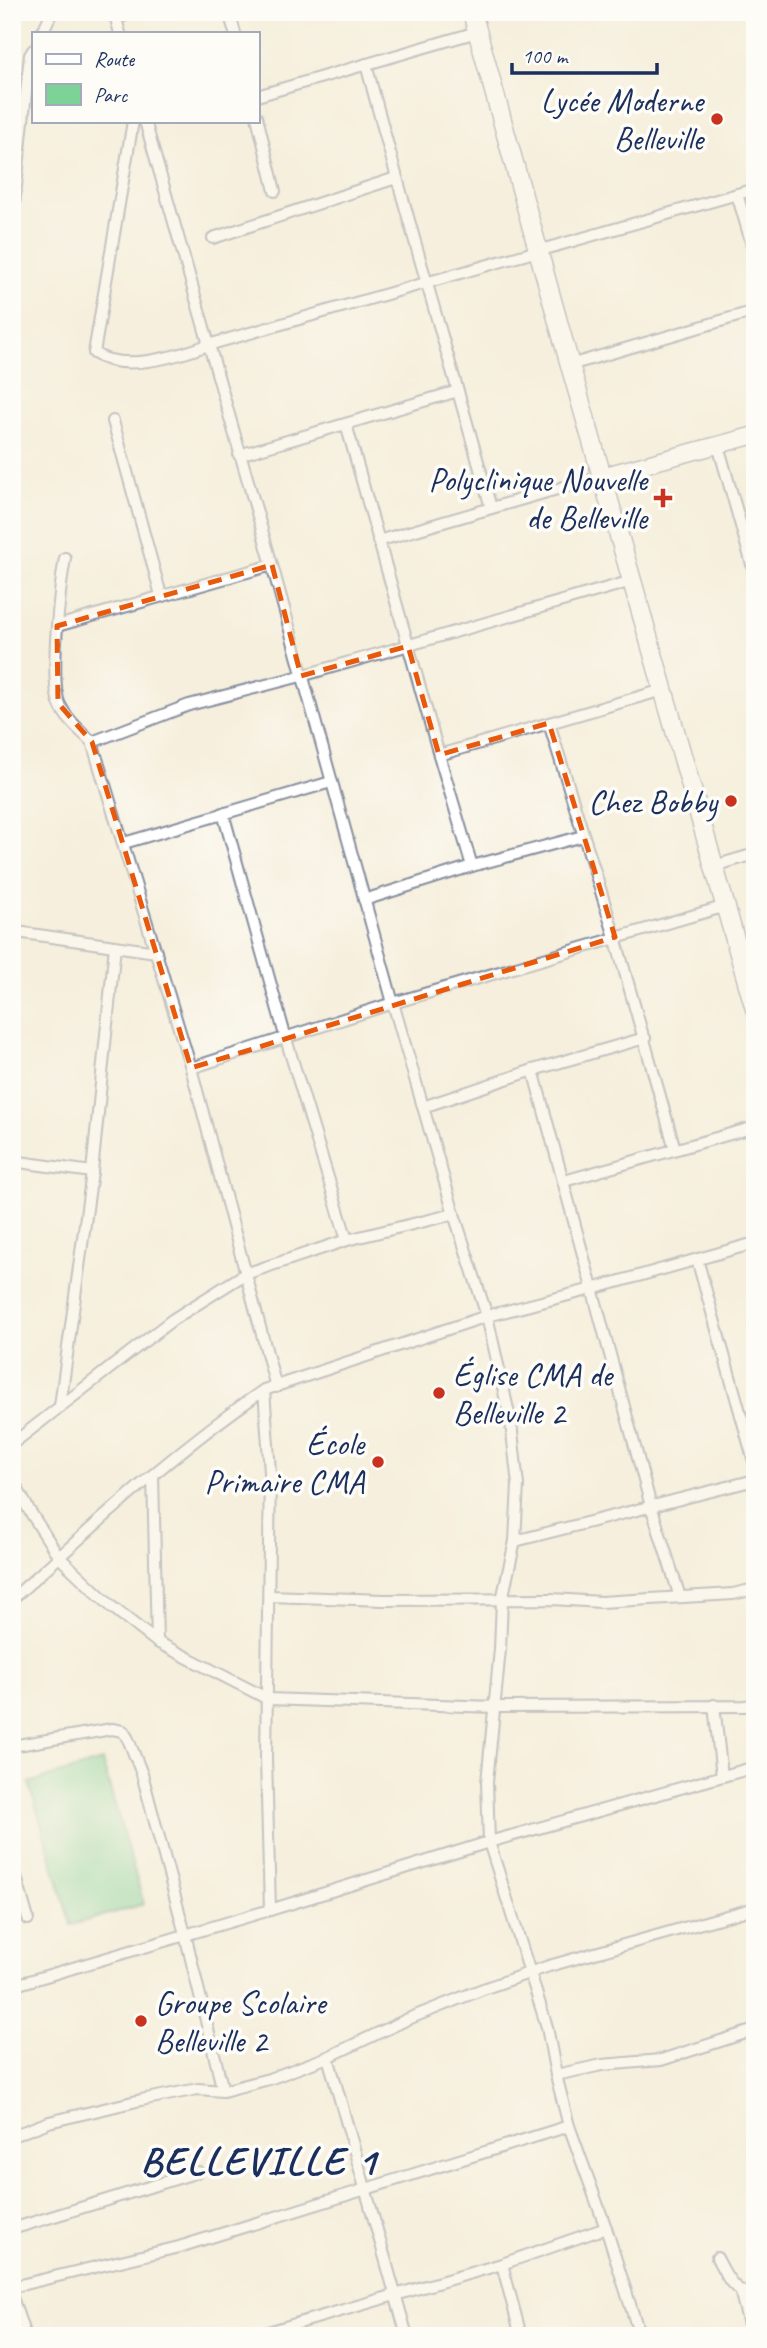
<svg xmlns="http://www.w3.org/2000/svg" width="767" height="2348" font-family="Caveat,sans-serif">
<style>
.green{fill:#7dd397;stroke:#4c817a;stroke-width:2}
.lines{fill:none;stroke-linecap:round;stroke-linejoin:round}
.stream{stroke:#64c1e2;stroke-width:2.5}
.street-casing{stroke:#888f9e;stroke-width:14}
.secondary-casing{stroke:#888f9e;stroke-width:19}
.primary-casing{stroke:#888f9e;stroke-width:21}
.street{stroke:#fff;stroke-width:10}
.secondary{stroke:#fff;stroke-width:16}
.primary{stroke:#fff;stroke-width:18}
.marked{fill:none;stroke:#e8590c;stroke-width:5;stroke-dasharray:14 9;stroke-linejoin:round}
.poi-dot{fill:#c8321e;stroke:#fdfcf7;stroke-width:2.5}
.labels{text-anchor:middle;stroke-width:7;stroke-linejoin:round;paint-order:stroke}
.poi-label{font-size:33px;fill:#1b2f5e;stroke:#fdfcf7;text-anchor:end}
.district-label{font-size:40px;font-weight:bold;letter-spacing:2px;fill:#1b2f5e;stroke:#fdfcf7}
</style>
<rect width="100%" height="100%" fill="#fdfcf7"/>
<filter id="ink" filterUnits="userSpaceOnUse"><feTurbulence type="fractalNoise" baseFrequency=".0143" numOctaves="2"/><feDisplacementMap in="SourceGraphic" scale="14" xChannelSelector="R" yChannelSelector="G"/><feConvolveMatrix kernelMatrix="1 2 1 2 8 2 1 2 1" color-interpolation-filters="sRGB"/></filter>
<filter id="wash" filterUnits="userSpaceOnUse"><feTurbulence type="fractalNoise" baseFrequency=".00686" numOctaves="4" result="noise"/><feDisplacementMap in="SourceGraphic" scale="28" xChannelSelector="R" yChannelSelector="G"/><feGaussianBlur stdDeviation="1.57" result="paint"/><feColorMatrix in="noise" values="0 0 0 0 0 0 0 0 0 0 0 0 0 0 0 0 0 1.4 0 .05"/><feComposite in="paint" operator="in"/></filter>
<g filter="url(#wash)">
<rect width="100%" height="100%" fill="#f6efdd"/>
<path class="green" d="M102,1761l42,143 -73,21 -42,-142z"/>
<g class="lines">
<path class="stream" d="M12,742l4,-2"/>
</g>
</g>
<g filter="url(#ink)">
<g class="lines">
<defs>
<g id="street">
<path d="M114,12l6,21"/>
<path d="M229,12l6,21"/>
<path d="M116,18l21,-6"/>
<path d="M42,33l10,-21"/>
<path d="M366,64c39,149 84,296 125,444"/>
<path d="M257,96l220,-64"/>
<path d="M257,117l18,74"/>
<path d="M133,121l-39,232c28,20 84,3 114,-8l547,-156"/>
<path d="M145,121l127,444 121,438 61,211 33,102 24,107 7,62 -3,56 -13,59 -2,49 -13,133 2,60 58,185 9,48 13,51 37,102 34,108"/>
<path d="M737,194l18,61"/>
<path d="M12,224l18,-169 3,-5"/>
<path d="M213,238l183,-60"/>
<path d="M570,365l185,-54"/>
<path d="M113,421l48,174"/>
<path d="M346,424l93,331 33,111"/>
<path d="M718,445l37,130"/>
<path d="M239,455l219,-64"/>
<path d="M378,541l224,-65"/>
<path d="M65,558c-5,28 -16,124 -5,147 7,15 21,26 32,37l99,326 85,319"/>
<path d="M57,626l215,-61"/>
<path d="M549,723l66,214 60,212"/>
<path d="M92,742l97,-37 112,-29 331,-95"/>
<path d="M439,755l224,-65"/>
<path d="M223,813l63,226 61,201"/>
<path d="M124,843l207,-61"/>
<path d="M714,866l41,-12"/>
<path d="M364,900l108,-34 111,-30"/>
<path d="M12,951l5,-19 139,20"/>
<path d="M191,1068l202,-65 333,-97"/>
<path d="M533,1070l118,436 29,91"/>
<path d="M423,1107l110,-37 112,-32"/>
<path d="M12,1161l80,11"/>
<path d="M564,1181l191,-54"/>
<path d="M697,1259l58,206"/>
<path d="M264,1390l6,82 -4,286 4,152"/>
<path d="M60,1406l32,-234 23,-226"/>
<path d="M12,1444l160,-124 73,-46 102,-34 107,-26"/>
<path d="M153,1475l4,167"/>
<path d="M12,1479l17,31 30,47 53,50 45,35 111,57 227,8 250,-1 10,-2"/>
<path d="M515,1541l240,-61"/>
<path d="M269,1596l114,4 169,-1 49,3 132,-8 22,-5"/>
<path d="M12,1599c81,-72 162,-148 252,-209l223,-74 105,-27 163,-46"/>
<path d="M714,1705l8,71"/>
<path d="M12,1746l100,-17 11,2 5,8 14,35 43,160 38,157"/>
<path d="M12,1863l16,56"/>
<path d="M12,1986l258,-76 219,-68 266,-75"/>
<path d="M328,2057l79,279"/>
<path d="M556,2075l46,-10 59,-5 94,-30"/>
<path d="M12,2136l37,-14 92,-22 57,-11 25,2 46,-12 59,-22 80,-38 75,-30 66,-23 206,-58"/>
<path d="M12,2229l186,-57"/>
<path d="M717,2258c8,15 17,38 38,35"/>
<path d="M502,2264l19,72"/>
<path d="M12,2287l167,-40 390,-121"/>
<path d="M740,2290l12,46"/>
<path d="M12,2297l13,39"/>
<path d="M254,2336l248,-72 104,-36"/>
</g>
<path id="secondary" d="M602,476l153,-41"/>
<path id="primary" d="M472,12l98,353 185,644"/>
</defs>
<use href="#street" class="street-casing"/>
<use href="#secondary" class="secondary-casing"/>
<use href="#primary" class="primary-casing"/>
<use href="#street" class="street"/>
<use href="#secondary" class="secondary"/>
<use href="#primary" class="primary"/>
</g>
</g>
<path d="M0 0H767V2348H0ZM272,565l29,111 107,-30 31,109 110,-32 66,214 -424,131 -99,-326 -34,-39 -1,-77z" fill="#f6efdd" fill-opacity=".55" fill-rule="evenodd"/>
<path class="marked" d="M272,565l29,111 107,-30 31,109 110,-32 66,214 -424,131 -99,-326 -34,-39 -1,-77z"/>
<g class="poi-dot">
<circle cx="717" cy="119" r="7"/>
<path d="M659.5 487.5h7v7h7v7h-7v7h-7v-7h-7v-7h7z"/>
<circle cx="731" cy="801" r="7"/>
<circle cx="439" cy="1393" r="7"/>
<circle cx="378" cy="1462" r="7"/>
<circle cx="141" cy="2021" r="7"/>
</g>
<g class="labels">
<g class="poi-label">
<text x="703" y="112">Lycée Moderne<tspan x="703" dy="38">Belleville</tspan></text>
<text x="647" y="491">Polyclinique Nouvelle<tspan x="647" dy="38">de Belleville</tspan></text>
<text x="717" y="813">Chez Bobby</text>
<text x="453" y="1386" text-anchor="start">Église CMA de<tspan x="453" dy="38">Belleville 2</tspan></text>
<text x="364" y="1455">École<tspan x="364" dy="38">Primaire CMA</tspan></text>
<text x="155" y="2014" text-anchor="start">Groupe Scolaire<tspan x="155" dy="38">Belleville 2</tspan></text>
</g>
<g class="district-label">
<text x="259" y="2174">BELLEVILLE 1</text>
</g>
</g>
<rect width="767" height="2348" fill="none" stroke="#fdfcf7" stroke-width="42"/>
<rect x="32" y="32" width="228" height="91" fill="#fdfcf7" stroke="#a3aaba" stroke-width="2"/>
<rect x="46" y="54" width="35" height="10" fill="#ffffff" stroke="#a3aaba" stroke-width="2"/>
<text x="94" y="66" font-size="21" fill="#1b2f5e">Route</text>
<rect x="46" y="84" width="35" height="21" fill="#7dd397" stroke="#a3aaba" stroke-width="2"/>
<text x="94" y="102" font-size="21" fill="#1b2f5e">Parc</text>
<path d="M512 63v10h145v-10" fill="none" stroke="#1b2f5e" stroke-width="3.5"/>
<text x="522" y="63" font-size="21" fill="#1b2f5e" stroke="#fdfcf7" stroke-width="5" paint-order="stroke">100 m</text>
</svg>
